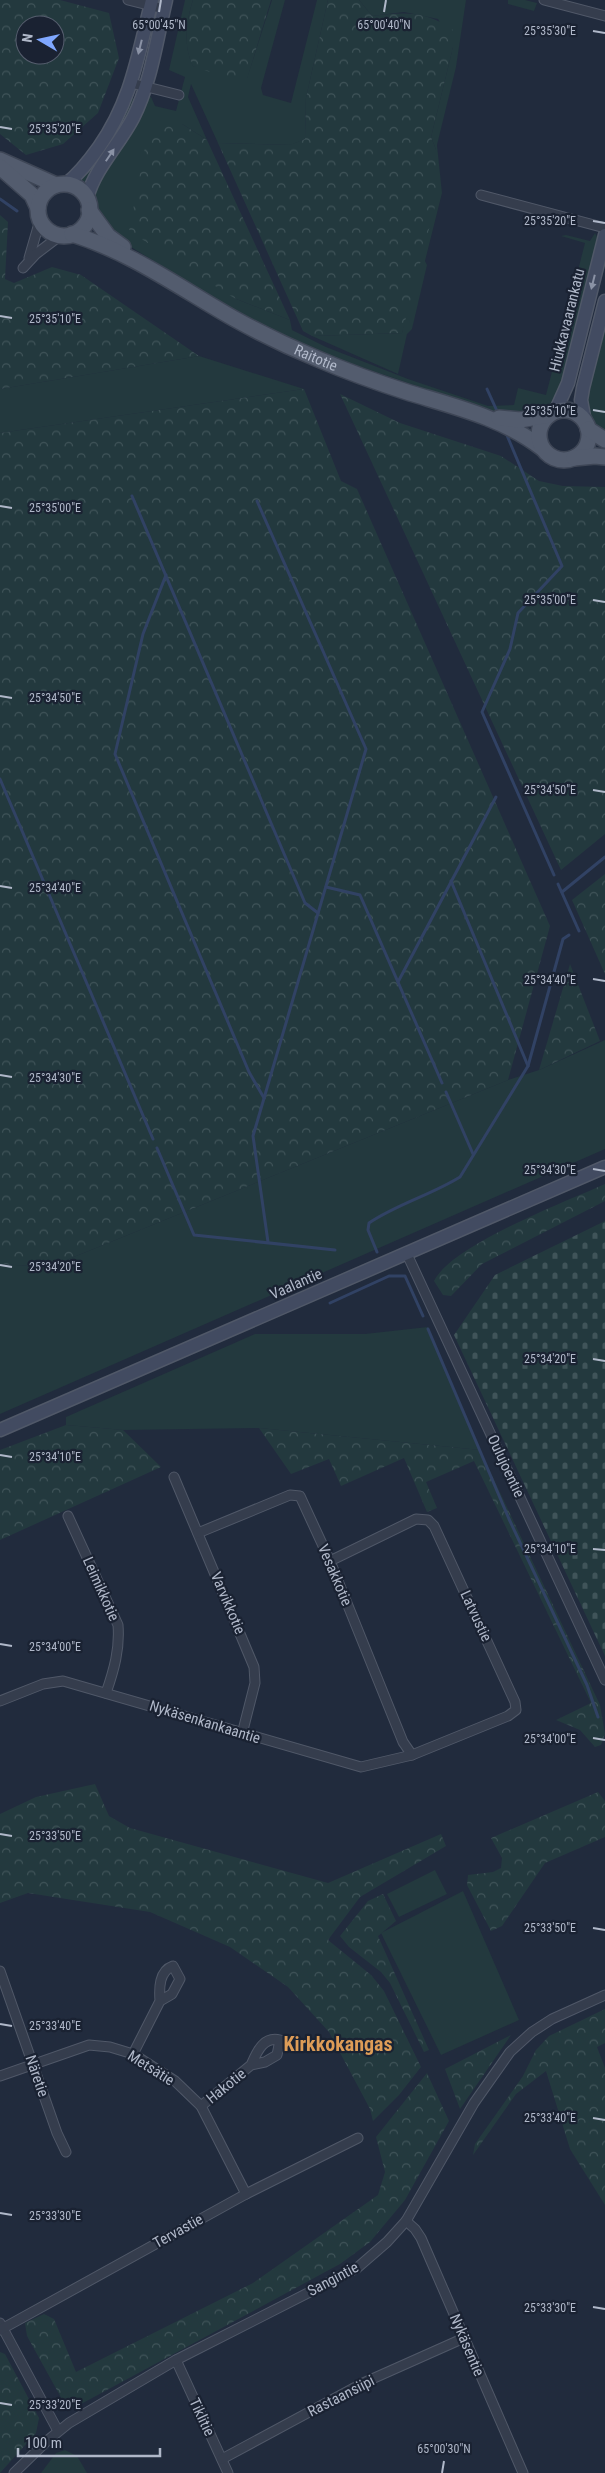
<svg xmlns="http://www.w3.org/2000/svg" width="605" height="2473" font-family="'Roboto Condensed',sans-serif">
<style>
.green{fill:#23393e}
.forest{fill:url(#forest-crowns);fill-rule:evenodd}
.cemetery{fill:url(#cemetery-stones)}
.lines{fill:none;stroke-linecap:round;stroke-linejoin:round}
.stream{stroke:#314264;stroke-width:3}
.street-casing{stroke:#505868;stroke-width:11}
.secondary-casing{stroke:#505868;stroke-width:15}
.primary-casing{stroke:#3e4656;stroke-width:18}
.street{stroke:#353d4d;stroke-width:9}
.secondary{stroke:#424b61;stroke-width:12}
.primary{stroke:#535c6e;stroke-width:15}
.oneway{fill:#8a92a5}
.ticks{fill:none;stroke:#b0b8c9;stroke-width:2}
.labels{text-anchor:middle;stroke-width:4.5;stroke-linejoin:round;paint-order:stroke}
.street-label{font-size:15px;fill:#b0b8c9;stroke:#1a2232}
.district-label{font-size:20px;font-weight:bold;fill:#dd9c57;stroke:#1a2232}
.ticks-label{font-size:12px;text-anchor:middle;fill:#b0b8c9;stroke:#1a2232;stroke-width:4.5;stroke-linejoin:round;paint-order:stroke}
</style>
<defs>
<pattern id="forest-crowns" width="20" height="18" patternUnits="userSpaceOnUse" patternTransform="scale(1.25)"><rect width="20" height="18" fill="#23393e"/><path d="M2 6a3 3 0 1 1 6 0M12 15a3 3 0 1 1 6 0" fill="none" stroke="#405459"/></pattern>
<pattern id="cemetery-stones" width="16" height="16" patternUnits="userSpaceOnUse" patternTransform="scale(1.25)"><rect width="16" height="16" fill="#23393e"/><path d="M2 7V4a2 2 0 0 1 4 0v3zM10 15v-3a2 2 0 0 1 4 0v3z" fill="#405459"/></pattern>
</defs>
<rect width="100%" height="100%" fill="#212b3d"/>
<g class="green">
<path d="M185,0h8c-7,22 -10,45 0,66l54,12 25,-78h13l-24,88 2,7 28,8 26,-103h11l-22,98 -1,41 -14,6 -73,-2 -27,-59 -3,13 19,43 -25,-16 52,174 56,22 2,10 34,17 82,32 80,27 26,-1 4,-17 28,7 39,-152 -24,-7 5,-1 24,6 5,-8 4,7 -34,141 -15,29 -33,7 -30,-7 -167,-57 -87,-43 -110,-68 -29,-34v-16l55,-96 2,1 4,9 21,5 9,-34 -16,-7z"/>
<path d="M359,0h107l-10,67 -19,78 5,48 -17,68 2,4 -15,64 -5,5 -9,40 -86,-38 90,-3 34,-183 -5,-13 22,-90 -15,-28 -34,-7 -32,4z"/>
<path d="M508,0h17l12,3 -3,8 -26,-7z"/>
<path d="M133,98l3,5 -51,86 -10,-7z"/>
<path d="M605,315v120l-18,-14v-34z"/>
<path d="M199,356l105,33 -304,44v-44z"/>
<path d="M605,1040v109l-605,265v-150l49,3 459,-187 31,-10z"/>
<path d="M428,1327l52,123 -221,-22 -136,2 -57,-5v-8l189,-83h110z"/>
<path d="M435,1870l12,24 -48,23 -12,-23z"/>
<path d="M463,1891l56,129 -78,35 -60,-122z"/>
<path d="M65,2450l12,6 10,17h-46l15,-20z"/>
</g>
<g class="forest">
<path d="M0,0h60l49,13 10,45 -21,55 -35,31 -37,11 -26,-21zM25,25h30v30h-30z"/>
<path d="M193,0h78l-24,79 -9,3 -45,-16c-10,-20 -7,-44 0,-66z"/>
<path d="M328,0h31l13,16c31,-4 54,-6 81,14v17l-22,90 5,13 3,41 -37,142 -90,3 -9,-5 -85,-188 72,2 15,-6 1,-41z"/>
<path d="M167,119l15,5 25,16 83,180 -56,-22 -105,-67 17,-89z"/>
<path d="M0,215l8,7 -3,57 9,4 38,-16 29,8 118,81 -199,33z"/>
<path d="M304,389l37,92 16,8 193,437 -42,154 -459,187 -49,-3v-831z"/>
<path d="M340,394l60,29 101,33 38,25 24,5 42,1v347l-44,36z"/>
<path d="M605,874v100l-33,-74z"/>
<path d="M570,964l30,77 -61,29z"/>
<path d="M605,1184v17l-123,63 -31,32 -8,-1 -9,-14c18,-36 131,-79 171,-97z"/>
<path d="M66,1425l57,5 38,37 -161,73v-90z"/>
<path d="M259,1428l221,22 120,255 5,29 -4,11 -6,2 -15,-17 -24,-10 35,-17 -117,-242 -48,21 11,26 -10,4 -23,-54 -63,28 -12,-27 -38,15z"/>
<path d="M95,1784l14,32 21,12 198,55 113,-49 5,12 -86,51 -32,43 43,35 13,16 37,76 -22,28 -26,26 -3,-12 -41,-77 -41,-45 -58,-40 -80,-35 -122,-19 -28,10v-89l36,-17z"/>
<path d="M598,1792l7,9v36l-60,26 -43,63 -11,5 -24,-46 1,-10 25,-3 8,-4 1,-10 -11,-20z"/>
<path d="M383,1894l13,27 -18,15 51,114 -5,2 -34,-69 -9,-11 -32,-25 -9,-11 28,-35z"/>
<path d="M605,2009v34l-8,4 8,21v137l-35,-56 -24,-78 -30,23 -43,61 2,-11 48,-68 13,-26 13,-14z"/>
<path d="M511,2035l-51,74 -15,-40z"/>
<path d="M427,2073l22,48 -44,79 -35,42 -30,22 -259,140 -9,2 -8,-3 -37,-67 -2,-13 19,-9 10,5 22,53 177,-89 125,-88 7,-23 -9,-35z"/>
<path d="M0,2352l5,2 34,64 -3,15 -36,40z"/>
</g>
<path class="cemetery" d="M605,1221v435l-151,-321 41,-60z"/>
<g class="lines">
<g class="stream">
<path d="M0,199l17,12"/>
<path d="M487,389l10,22"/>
<path d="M506,433l56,133 -44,47 -8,36 -28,63 72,163"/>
<path d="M132,496l173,407 13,10"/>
<path d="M257,501l109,248 -113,387 15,106"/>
<path d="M166,575l-23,59 -28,120 134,318 15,26"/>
<path d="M0,779l153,360"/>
<path d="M451,881l77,185"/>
<path d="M558,884l21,47"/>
<path d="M326,887l34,8 82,188"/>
<path d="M562,892l43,-35"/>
<path d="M398,982l98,-185"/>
<path d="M446,1092l27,62"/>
<path d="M157,1148l37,87 141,15"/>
<path d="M377,1252l-9,-22 1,-7c28,-19 62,-28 91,-46l68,-111 35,-127 6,-4"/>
<path d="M330,1303l59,-27h16l18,40"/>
<path d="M428,1329l81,190 78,166 11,32"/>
</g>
<defs>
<g id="street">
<path d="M128,0l36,9"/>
<path d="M544,0l61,16"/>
<path d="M131,83l48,12"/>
<path d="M481,195l124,33"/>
<path d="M29,258l11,-38"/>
<path d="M23,268l13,-14 25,-19"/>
<path d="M406,1252l199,428"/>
<path d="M174,1477l80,190 1,16 -13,51"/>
<path d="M68,1516l50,109c2,24 -4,45 -12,68"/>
<path d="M198,1533l92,-38 10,1 30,65 73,181 9,13"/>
<path d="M0,1701l43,-17 20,-3 298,86 51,-12 96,-39 8,-6 -1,-8 -81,-176 -6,-6 -12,-1 -86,42"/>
<path d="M0,1971l57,162 9,19"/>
<path d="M133,2054l27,-53 12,-7 8,-15 -7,-13c-14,5 -14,22 -13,35"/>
<path d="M0,2076l89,-31 21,2 23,7 42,27 26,25 45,88"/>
<path d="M201,2106l50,-41 14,-3 12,-7 3,-15c-17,-4 -23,12 -29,25"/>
<path d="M406,2221l9,8 6,9 102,235"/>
<path d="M0,2323l58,108"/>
<path d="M0,2330l246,-136 112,-56"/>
<path d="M176,2360l52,113"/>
<path d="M222,2459l141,-76 101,-45"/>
<path d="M14,2473l34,-33 21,-17 107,-63 181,-92 30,-26 19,-21 68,-118 36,-51 22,-20 20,-13 53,-24"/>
</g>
<g id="secondary">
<path d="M66,184c14,-11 23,-23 33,-37 33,-47 39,-93 53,-147"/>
<path d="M87,198c8,-30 32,-53 46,-80 18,-35 24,-80 33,-118"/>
<path d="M555,412l13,-29 37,-148"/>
<path d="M585,422l-4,-22 2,-12 22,-87"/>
<path d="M0,1430l605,-263"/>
</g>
<g id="primary">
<path d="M0,160l56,25"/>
<path d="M0,167l32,28 6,13"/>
<circle cx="64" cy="210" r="26"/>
<path d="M89,210l19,26 15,11"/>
<path id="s1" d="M72,234c59,18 108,54 161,84 27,15 56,29 85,41 30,13 61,24 92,34 46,14 93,25 132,55"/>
<circle cx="564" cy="435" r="25"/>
<path d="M499,418l21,2 29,-5"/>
<path d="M588,429l17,11"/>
<path d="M574,458l21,-2 10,1"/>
</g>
</defs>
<use href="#street" class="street-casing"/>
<use href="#secondary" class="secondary-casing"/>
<use href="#primary" class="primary-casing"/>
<use href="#street" class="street"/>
<use href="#secondary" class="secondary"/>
<use href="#primary" class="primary"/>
</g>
<defs><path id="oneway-solid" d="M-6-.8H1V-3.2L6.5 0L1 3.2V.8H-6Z" transform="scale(1.25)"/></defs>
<g class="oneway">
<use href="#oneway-solid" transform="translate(140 47) rotate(104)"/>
<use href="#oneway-solid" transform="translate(110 155) rotate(-56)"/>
<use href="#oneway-solid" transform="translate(593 282) rotate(104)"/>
</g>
<path class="ticks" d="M159,12l2,-12M384,12l2,-12M593,31l12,2M0,127l12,2M593,221l12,2M0,316l12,2M593,410l12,2M0,506l12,2M593,600l12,2M0,696l12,2M593,790l12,2M0,886l12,2M593,979l12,2M0,1075l12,2M593,1169l12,2M0,1265l12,2M593,1359l12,2M0,1455l12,2M593,1549l12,1M0,1644l12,2M593,1738l12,2M0,1834l12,2M593,1928l12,2M0,2024l12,2M593,2118l12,2M0,2213l12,2M593,2307l12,2M0,2403l12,2M442,2473l2,-12"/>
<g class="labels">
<g class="street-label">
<text transform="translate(567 320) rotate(-76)" y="5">Hiukkavaarankatu</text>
<text dy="5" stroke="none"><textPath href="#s1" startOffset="274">Raitotie</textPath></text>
<text transform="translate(296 1284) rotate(-24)" y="5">Vaalantie</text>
<text transform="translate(506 1466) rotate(65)" y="5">Oulujoentie</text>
<text transform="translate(335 1575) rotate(67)" y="5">Vesakkotie</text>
<text transform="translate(101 1589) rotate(66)" y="5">Leimikkotie</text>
<text transform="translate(228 1603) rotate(67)" y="5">Varvikkotie</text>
<text transform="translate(476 1616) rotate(65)" y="5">Latvustie</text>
<text transform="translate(205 1722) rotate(17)" y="5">Nykäsenkankaantie</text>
<text transform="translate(151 2068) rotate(32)" y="5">Metsätie</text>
<text transform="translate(37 2076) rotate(71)" y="5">Näretie</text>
<text transform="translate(226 2086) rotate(-39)" y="5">Hakotie</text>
<text transform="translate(178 2231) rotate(-29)" y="5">Tervastie</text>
<text transform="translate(333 2279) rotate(-28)" y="5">Sangintie</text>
<text transform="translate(467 2345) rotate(67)" y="5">Nykäsentie</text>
<text transform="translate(341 2396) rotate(-27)" y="5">Rastaansiipi</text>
<text transform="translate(202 2417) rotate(65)" y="5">Tiklitie</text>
</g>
<g class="district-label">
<text x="338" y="2051">Kirkkokangas</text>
</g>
</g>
<g class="ticks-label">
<text x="159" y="29">65°00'45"N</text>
<text x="384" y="29">65°00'40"N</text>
<text x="550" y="35">25°35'30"E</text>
<text x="55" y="133">25°35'20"E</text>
<text x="550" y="225">25°35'20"E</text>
<text x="55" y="323">25°35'10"E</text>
<text x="550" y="415">25°35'10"E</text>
<text x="55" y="512">25°35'00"E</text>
<text x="550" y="604">25°35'00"E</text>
<text x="55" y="702">25°34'50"E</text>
<text x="550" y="794">25°34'50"E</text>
<text x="55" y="892">25°34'40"E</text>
<text x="550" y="984">25°34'40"E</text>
<text x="55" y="1082">25°34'30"E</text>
<text x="550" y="1174">25°34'30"E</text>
<text x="55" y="1271">25°34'20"E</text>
<text x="550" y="1363">25°34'20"E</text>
<text x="55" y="1461">25°34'10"E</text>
<text x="550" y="1553">25°34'10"E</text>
<text x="55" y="1651">25°34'00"E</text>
<text x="550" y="1743">25°34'00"E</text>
<text x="55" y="1840">25°33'50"E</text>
<text x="550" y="1932">25°33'50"E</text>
<text x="55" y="2030">25°33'40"E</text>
<text x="550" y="2122">25°33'40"E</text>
<text x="55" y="2220">25°33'30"E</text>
<text x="550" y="2312">25°33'30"E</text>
<text x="55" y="2409">25°33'20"E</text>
<text x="444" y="2453">65°00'30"N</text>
</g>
<g transform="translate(40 40) rotate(279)"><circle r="24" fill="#1a2232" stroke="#565e6e"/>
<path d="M0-4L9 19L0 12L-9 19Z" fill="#7fa7ff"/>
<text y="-8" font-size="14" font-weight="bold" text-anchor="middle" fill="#b0b8c9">N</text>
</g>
<path d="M18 2448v8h142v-8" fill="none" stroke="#b0b8c9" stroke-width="2.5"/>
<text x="25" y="2448" font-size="15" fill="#b0b8c9" stroke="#1a2232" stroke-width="4" paint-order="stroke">100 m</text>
</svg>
